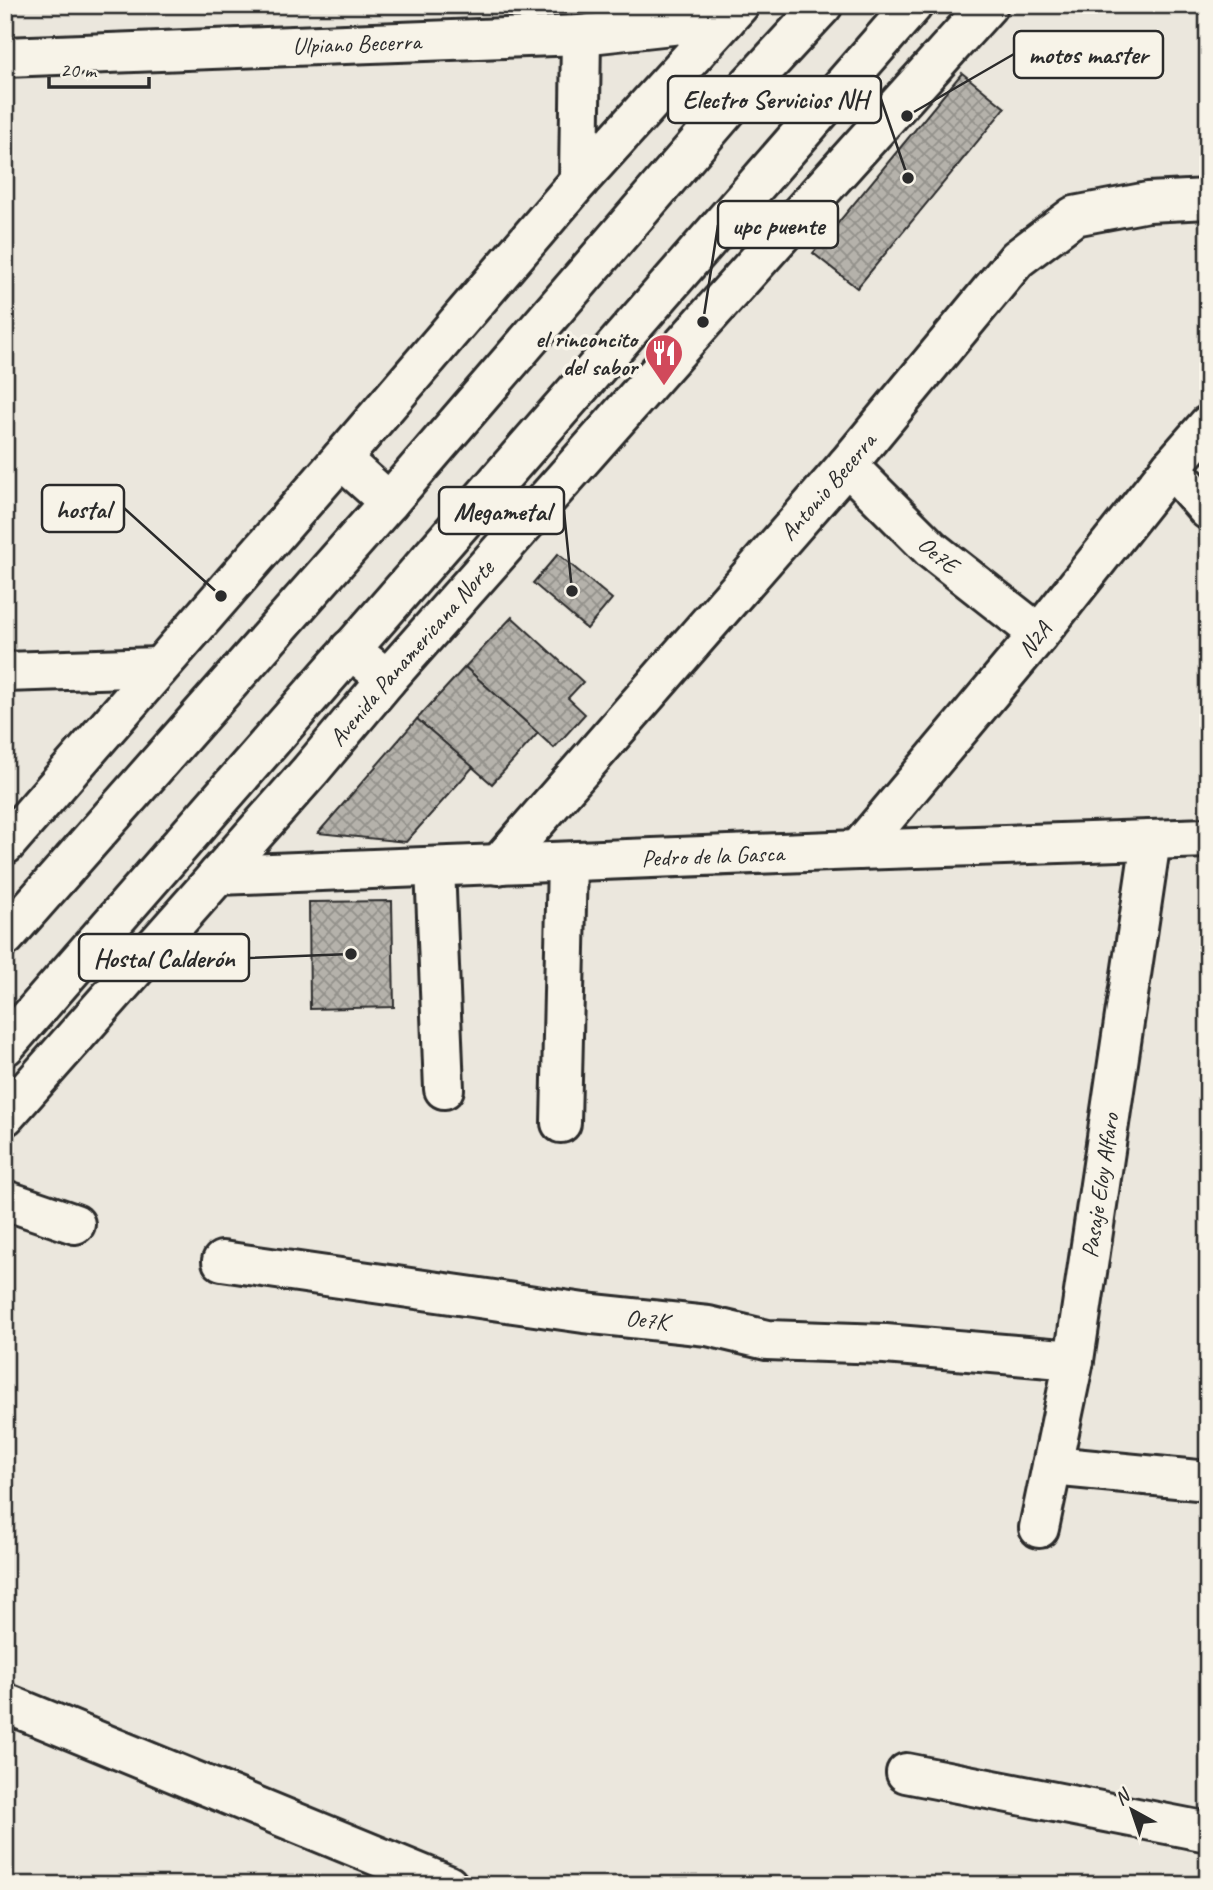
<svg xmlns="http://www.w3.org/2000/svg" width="1213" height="1890" font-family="Caveat,sans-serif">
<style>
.building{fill:url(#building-cross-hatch);stroke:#2b2b2b;stroke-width:2}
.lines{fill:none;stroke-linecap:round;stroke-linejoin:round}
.minor-casing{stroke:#2b2b2b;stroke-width:44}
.major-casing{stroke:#2b2b2b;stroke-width:44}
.highway-casing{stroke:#2b2b2b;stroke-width:44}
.minor{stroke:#f7f3e8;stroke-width:38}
.major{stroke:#f7f3e8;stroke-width:38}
.highway{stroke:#f7f3e8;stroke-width:38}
.labels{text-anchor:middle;stroke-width:7;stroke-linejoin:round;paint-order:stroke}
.street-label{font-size:24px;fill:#2b2b2b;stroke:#f7f3e8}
.poi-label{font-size:24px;font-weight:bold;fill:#2b2b2b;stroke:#f7f3e8;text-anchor:end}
.leader{fill:none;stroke:#2b2b2b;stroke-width:2.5}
.callout-dot{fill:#2b2b2b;stroke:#f7f3e8;stroke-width:2.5}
.callout{fill:#f7f3e8;stroke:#2b2b2b;stroke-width:2.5}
.callout-label{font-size:26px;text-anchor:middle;font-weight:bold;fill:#2b2b2b}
</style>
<defs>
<pattern id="building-cross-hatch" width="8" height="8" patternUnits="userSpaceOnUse" patternTransform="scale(1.75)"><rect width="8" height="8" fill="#b5b2ab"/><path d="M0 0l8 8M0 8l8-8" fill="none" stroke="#93918b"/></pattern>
</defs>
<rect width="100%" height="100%" fill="#ebe7dd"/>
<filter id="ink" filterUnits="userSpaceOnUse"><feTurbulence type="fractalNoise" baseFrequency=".0143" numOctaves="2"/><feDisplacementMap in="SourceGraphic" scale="14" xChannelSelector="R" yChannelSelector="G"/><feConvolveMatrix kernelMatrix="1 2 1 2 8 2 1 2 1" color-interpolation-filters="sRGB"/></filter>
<g filter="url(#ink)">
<g class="building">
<path d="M962,73l43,35 -148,180 -44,-35z"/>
<path d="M558,554l54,45 -25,30 -54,-46z"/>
<path d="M512,617l71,65 -15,16 17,16 -31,34 -89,-81z"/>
<path d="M465,667l73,66 -46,51 -75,-65z"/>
<path d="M417,719l56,48 -67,75 -88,-9z"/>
<path d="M392,901l2,106 -84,2 -1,-107z"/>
</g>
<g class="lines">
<defs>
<g id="minor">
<path id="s1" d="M5,57l576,-22 145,-16"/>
<path d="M579,181l2,-146"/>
<path id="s2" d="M847,465l85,85 107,84"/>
<path d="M1171,467l37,43"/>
<path d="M5,672l154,-5"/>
<path id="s3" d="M858,850l181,-216 132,-167 37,-42"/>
<path id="s4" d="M498,865l349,-400 170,-206 57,-43 74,-14 60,-3"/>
<path d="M435,867l9,222"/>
<path id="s5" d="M218,875l640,-25 350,-12"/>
<path d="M561,1123l6,-261"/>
<path d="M5,1200l70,24"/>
<path id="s6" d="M222,1261l362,52 124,13 59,14 118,4 189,16"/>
<path d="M1052,1466l156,15"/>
<path id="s7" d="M1039,1528l35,-168 77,-520"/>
<path d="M5,1703l443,182"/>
<path d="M906,1773l302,59"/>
</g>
<g id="major">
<path d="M5,845l336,-386 238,-278 160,-176"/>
<path id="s8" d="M5,1116l305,-345 77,-92 316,-357 285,-317"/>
</g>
<g id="highway">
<path d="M341,459l48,43"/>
<path d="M350,649l37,30"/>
<path d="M5,937l384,-435 348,-404 86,-93"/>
<path d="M5,1046l908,-1041"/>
</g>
</defs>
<use href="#minor" class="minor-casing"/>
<use href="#major" class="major-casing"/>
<use href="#highway" class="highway-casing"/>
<use href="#minor" class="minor"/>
<use href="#major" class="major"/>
<use href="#highway" class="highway"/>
</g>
</g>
<defs>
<symbol id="restaurant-pin" viewBox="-11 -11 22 30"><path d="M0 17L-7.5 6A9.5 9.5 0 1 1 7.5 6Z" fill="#d1495b" stroke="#f7f3e8"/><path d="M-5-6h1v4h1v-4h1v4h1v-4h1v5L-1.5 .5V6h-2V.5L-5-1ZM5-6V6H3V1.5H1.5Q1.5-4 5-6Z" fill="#fff"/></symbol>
</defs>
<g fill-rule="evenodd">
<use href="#restaurant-pin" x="642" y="331" width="44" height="60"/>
</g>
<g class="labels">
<g class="street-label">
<text dy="8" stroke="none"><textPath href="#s1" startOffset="352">Ulpiano Becerra</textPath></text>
<text dy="8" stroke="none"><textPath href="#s4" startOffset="502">Antonio Becerra</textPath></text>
<text dy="8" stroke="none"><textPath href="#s2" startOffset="128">Oe7E</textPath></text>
<text dy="8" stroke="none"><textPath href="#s3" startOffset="275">N2A</textPath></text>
<text dy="8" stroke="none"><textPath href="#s8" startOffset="616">Avenida Panamericana Norte</textPath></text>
<text dy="8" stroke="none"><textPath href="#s5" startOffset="495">Pedro de la Gasca</textPath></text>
<text dy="8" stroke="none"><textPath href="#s7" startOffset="348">Pasaje Eloy Alfaro</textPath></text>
<text dy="8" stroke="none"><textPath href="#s6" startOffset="429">Oe7K</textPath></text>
</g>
<g class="poi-label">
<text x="637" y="347">el rinconcito<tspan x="637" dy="28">del sabor</tspan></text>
</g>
</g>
<path class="leader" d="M907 116L1014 54M908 178L881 99M703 322L718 225M221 596L124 508M572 591L564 511M351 954L249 958"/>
<g class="callout-dot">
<circle cx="907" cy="116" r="7"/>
<circle cx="908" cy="178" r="7"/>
<circle cx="703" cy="322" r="7"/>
<circle cx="221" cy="596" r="7"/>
<circle cx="572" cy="591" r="7"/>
<circle cx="351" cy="954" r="7"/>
</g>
<g class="callout">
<rect x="1014" y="31" width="149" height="47" rx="7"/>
<rect x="668" y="76" width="213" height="47" rx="7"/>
<rect x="718" y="201" width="120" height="47" rx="7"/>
<rect x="42" y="485" width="82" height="47" rx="7"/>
<rect x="439" y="487" width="125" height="47" rx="7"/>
<rect x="79" y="934" width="170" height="47" rx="7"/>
</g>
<g class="callout-label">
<text x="1088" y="63">motos master</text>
<text x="775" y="108">Electro Servicios NH</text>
<text x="778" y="234">upc puente</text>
<text x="83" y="518">hostal</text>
<text x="502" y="520">Megametal</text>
<text x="164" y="967">Hostal Calderón</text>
</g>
<rect width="1213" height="1890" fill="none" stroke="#f7f3e8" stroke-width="28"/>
<rect x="14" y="14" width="1185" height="1862" fill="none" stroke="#2b2b2b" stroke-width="2.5" filter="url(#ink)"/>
<g transform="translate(1132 1810) rotate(320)" stroke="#f7f3e8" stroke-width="5" paint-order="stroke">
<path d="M0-5L12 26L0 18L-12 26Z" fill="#2b2b2b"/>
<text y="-10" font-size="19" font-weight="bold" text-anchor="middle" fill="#2b2b2b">N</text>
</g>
<path d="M49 77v10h100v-10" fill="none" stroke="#2b2b2b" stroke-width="3.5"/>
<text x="60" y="77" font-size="21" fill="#2b2b2b" stroke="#f7f3e8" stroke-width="5" paint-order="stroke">20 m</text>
</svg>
